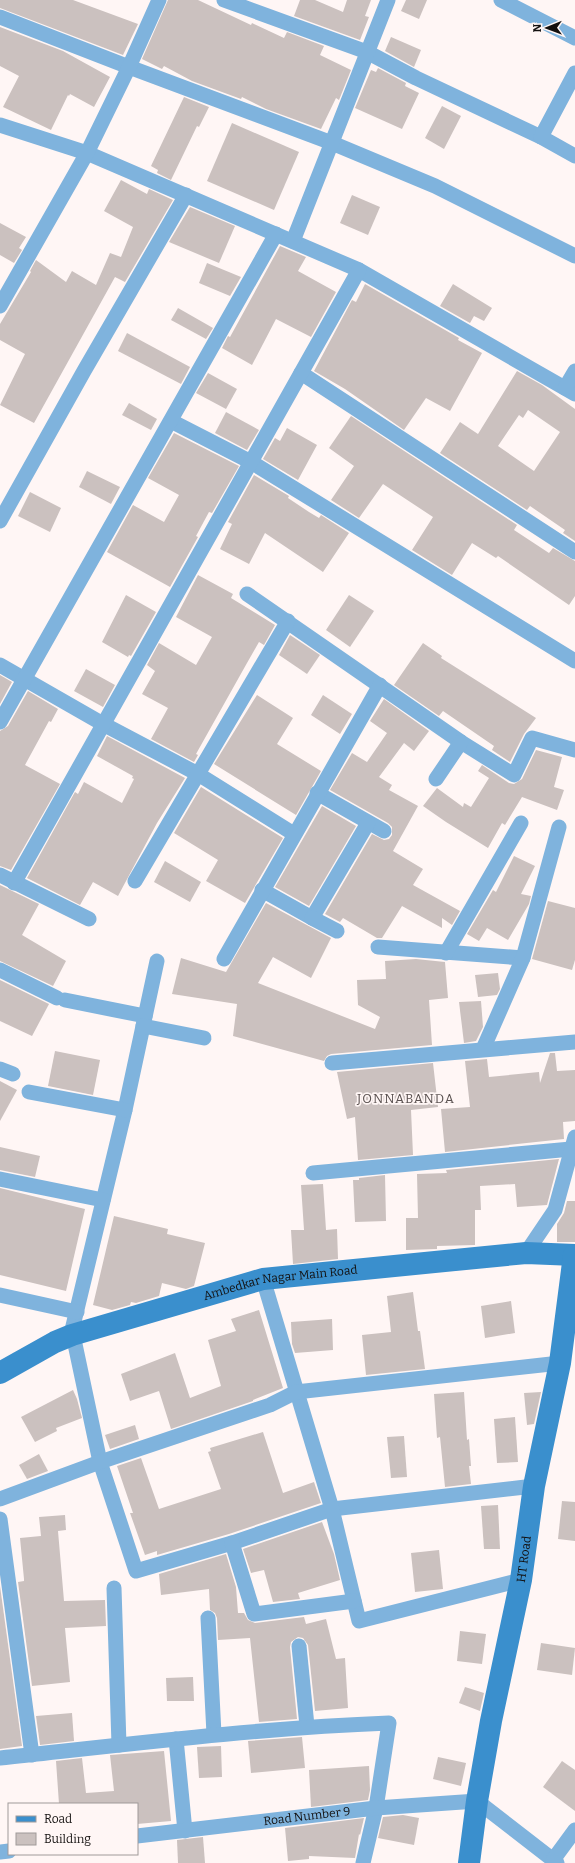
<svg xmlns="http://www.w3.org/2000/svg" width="575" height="1863" font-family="Bitter,serif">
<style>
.building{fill:#cbc1bf;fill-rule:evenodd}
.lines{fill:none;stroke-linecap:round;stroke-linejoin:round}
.street{stroke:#7fb3dd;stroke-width:15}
.secondary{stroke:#3a8fcd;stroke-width:22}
.labels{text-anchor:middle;stroke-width:3.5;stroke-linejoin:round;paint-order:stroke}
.street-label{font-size:12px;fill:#120f0e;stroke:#fff6f5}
.neighbourhood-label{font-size:13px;letter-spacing:1px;fill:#5b5251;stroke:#fff6f5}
</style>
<rect width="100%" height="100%" fill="#fff6f5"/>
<g class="building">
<path d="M0,0h73l65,24 -15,31 -123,-47z"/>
<path d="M168,0h30l53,25 1,-2 32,15 3,-6 37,14 -4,9 31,15 -12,30 -3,-2 -15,31 -55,-20 -24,-12 -1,2 -49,-18 -28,-15 -2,3 -20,-10z"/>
<path d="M300,0h15l28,12 4,-12h24l-6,16 4,1 -9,23 -66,-24z"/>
<path d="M406,0h21l-8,19 -18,-8z"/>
<path d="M0,27l63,24 47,26 -16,30 -24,-13 -1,2 -1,-1 -17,35 -48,-23 16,-31 -19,-10z"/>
<path d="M391,37l30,13 -7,17 -29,-16z"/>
<path d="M378,68l28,15 -1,3 14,7 -17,36 -47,-21 16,-38 5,2z"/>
<path d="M184,97l25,10 -10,20 -2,-1 -26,54 -14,-7 1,-3 -7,-4z"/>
<path d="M442,106l19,10 -17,33 -19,-11z"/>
<path d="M232,123l67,29 -25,58 -67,-29z"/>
<path d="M121,180l26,14 2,-5 24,11 -48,82 -10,-5 -81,146 -34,-18 25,-51 -25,-14v-16l31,-52 -1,-1 6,-11 30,22 6,-11 24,14 14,-32 11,4 12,-30 -29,-16z"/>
<path d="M352,195l28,12 -12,28 -28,-12z"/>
<path d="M190,207l45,19 -16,37 -50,-21z"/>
<path d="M0,223l26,14 -7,11 3,2 -8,13 -14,-8z"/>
<path d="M280,246l26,11 -8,14 38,21 -25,45 -35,-18 -24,46 -30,-17 6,-12 2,1z"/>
<path d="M207,263l34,14 -11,19 -31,-13z"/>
<path d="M365,284l94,54 -1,2 24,13 -32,58 -24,-13 -22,32 -59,-41 -31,-18 38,-71 4,2z"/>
<path d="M453,284l39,24 -8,13 -10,-5 -4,7 -30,-17z"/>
<path d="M178,308l35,20 -7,11 -35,-19z"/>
<path d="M127,333l63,34 -9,17 -63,-33z"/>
<path d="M517,371l25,14 33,24v132l-12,-8 2,-3 -35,-24 -3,4 -87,-57 20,-31 18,12zM528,410l32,22 -26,39 -36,-25 21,-31 4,3z"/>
<path d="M208,373l29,16 -11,20 -30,-16z"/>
<path d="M129,403l28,16 -6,11 -29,-15z"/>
<path d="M226,412l33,18 -12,20 -32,-17z"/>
<path d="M351,416l166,109 -3,5 35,23 4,-5 22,13v35l-6,9 -71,-49 -2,2 -24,-15 -20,32 -40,-25 21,-33 -50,-33 -24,34 -28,-18 23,-34 -25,-18z"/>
<path d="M287,428l30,17 -19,35 -35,-21 12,-21 5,3z"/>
<path d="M174,433l65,33 -27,47 -3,-1 -13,24 2,1 -28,50 -63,-35 26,-47 31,17 15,-27 -31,-17z"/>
<path d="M87,471l33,16 -9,17 -32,-17z"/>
<path d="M254,475l35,21 -1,2 21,14 10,6 2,-3 28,18 -26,39 -58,-39 -16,31 -29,-15 12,-25 -4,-2z"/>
<path d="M30,492l31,16 -11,24 -32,-16z"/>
<path d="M198,575l35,19 -2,4 44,27 -11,20 -5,-3 -12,21 -51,91 2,1 -4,7 -43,-23 17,-31 -26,-14 13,-23 -8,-6 12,-22 37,22 16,-28 -36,-20z"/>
<path d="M126,595l30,17 -25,44 -2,-1 -1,2 -26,-15z"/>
<path d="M349,595l25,16 -24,36 -24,-17z"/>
<path d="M290,635l30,20 -13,19 -28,-19z"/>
<path d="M423,643l19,13 -1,2 95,60 -12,16 -14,28 -18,-12 2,-4 -51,-35 -4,5 -45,-31z"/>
<path d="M86,669l29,16 -12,22 -29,-16z"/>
<path d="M0,675l12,7 -12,22z"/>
<path d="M28,691l30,18 -7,13 -2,-1 -24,44 35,19 -49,86 -11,-4v-135l8,-5z"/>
<path d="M257,695l36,23 -16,26 44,27 -25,44 -82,-51z"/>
<path d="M323,695l29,19 -12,20 -29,-19z"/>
<path d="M384,699l45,32 -15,20 -10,-8 -25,34 13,8 -3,5 29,16 -25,45 30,18 -10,16 47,26 -8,14 -10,-7v10l-40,-22 -20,32h-5l-34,-20 -3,4 -15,-8 47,-80 12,6 5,-1 3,-4v-8l-4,-4 -58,-33 22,-37 15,9 20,-29 -17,-12z"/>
<path d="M107,736l78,42 -28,45 -39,73 -25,-14 -13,23 -53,-27 48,-86 3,2 6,-12 38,21 12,-24 -2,-1 1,-2 -36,-20z"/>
<path d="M536,750l26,7 -8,30 10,3 -7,20 -35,-13 -17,28 -3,-2 -14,25 -42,-26 -23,-16 14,-18 26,19 1,-4 7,4 18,-29 -11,-7 4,-6 27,18 5,1 8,-5z"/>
<path d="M201,787l82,51 -38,65 -39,-22 12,-21 -44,-27z"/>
<path d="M322,806l34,20 -47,80 -34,-19z"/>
<path d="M514,856l21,10 -14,28 10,2 -2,8 -21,36 -21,-12 -8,13 -12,-7 26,-44 3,2z"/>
<path d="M165,861l36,21 -11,20 -36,-20z"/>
<path d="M0,885l39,19 -17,31 44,26 -13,25 -53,-25z"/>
<path d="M548,901l27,7v52l-3,10 -40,-11z"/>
<path d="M266,903l65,35 -20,40 -38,-21 -15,26 117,46 5,-12 -22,-12 -1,-25 29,-1 -1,-18 31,-2 29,3 3,36 -19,2 3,45 -101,9 -4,2 -3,5 -91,-25 4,-32 -65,-10 9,-36 45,14z"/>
<path d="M498,973l2,16 -3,6 -19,2 -3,-22z"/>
<path d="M0,980l49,24 -17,32 -32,-15z"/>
<path d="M481,1001l2,26 -7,14 -12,2 -5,-41z"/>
<path d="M55,1051l45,9 -7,35 -45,-9z"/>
<path d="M550,1053h5l2,18 18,-1v51l-12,1 1,17 -119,13 -4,-43 29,-2 -5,-46 22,-2 2,18 50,-5 1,11z"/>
<path d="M433,1063l5,44 -27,3 2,45 -55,5 -3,-43 -8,2 -10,-47z"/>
<path d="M0,1081l17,9 -17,31z"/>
<path d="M0,1147l40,9 -5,21 -35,-7z"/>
<path d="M559,1159l-12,46 -30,2 -2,-23 -35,2 1,24h-6v35l-38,1v3l-31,1v-32h12l-1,-44 30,-1 -1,-3z"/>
<path d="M385,1175l1,46 -31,1 -2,-42h6v-2z"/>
<path d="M323,1184l3,46 11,-1 1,30 -45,5 -2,-34h13l-3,-45z"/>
<path d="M0,1188l85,21 -19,82 -66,-16z"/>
<path d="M567,1201h8v41h-18v-18l7,-11z"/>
<path d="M114,1216l54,13 -1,5 38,9 -11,43 -8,3 -24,-6 -3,13 -23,7 -5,-1 -1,3 -18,5 -19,-5z"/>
<path d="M413,1292l5,39h2l5,38 -59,6 -4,-40 29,-3 -4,-36z"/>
<path d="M511,1301l4,32 -30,5 -4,-32z"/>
<path d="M259,1310l24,78 -30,12v1l-82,28 -12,-38 -29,10 -9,-27 54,-21 15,45 31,-12 -13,-46 28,-9 -5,-12z"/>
<path d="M332,1319l1,31 -38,3 -3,-9 -1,-22z"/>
<path d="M73,1390l4,9 5,19 -26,10 1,3 -22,11 -14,-25z"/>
<path d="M464,1392l3,48 2,-1 2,27h-2l2,18 -26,3 -5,-50 -3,1 -3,-44z"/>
<path d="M541,1392l-7,32 -7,1 -3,-32z"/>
<path d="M515,1417l3,45 -21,1 -3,-44z"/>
<path d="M135,1425l4,14 -29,10 -5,-14z"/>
<path d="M263,1432l20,61 31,-11 7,21 -92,31 -72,21v-4l-12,4 -15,-42h3l-16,-47 24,-8 18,51 62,-20 -13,-37 3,-1 -1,-3z"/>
<path d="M404,1436l3,41 -16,1 -4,-41z"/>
<path d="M39,1454l9,17 -21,8 -8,-14z"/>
<path d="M562,1501l13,1v39l-17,-2z"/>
<path d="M498,1505l2,44h-16l-3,-43z"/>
<path d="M65,1515l1,15 -8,1 6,70 41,-1 1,26 -41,2 5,54 -38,4 -14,-104 6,-1v-2l-4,-41 21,-2 -2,-19z"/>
<path d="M322,1522l12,32 6,26 -42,13 2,6 -27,3 -9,-32 -13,3 -8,-24z"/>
<path d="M439,1550l4,39 -28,3 -4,-39z"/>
<path d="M226,1554l10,33 2,26h6l4,7 7,3 49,-6 2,7 20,-5 10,40 9,-1 3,50 -33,3 -7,-66 -5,-7 -5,-1 -7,5 -1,5 7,72 -38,3 -9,-84 -32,2 -1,-22 -2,-5 -5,-3 -1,-21 -48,6 -2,-21z"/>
<path d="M0,1586l22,160 -22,3z"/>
<path d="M460,1631l26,3 -4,30 -25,-3z"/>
<path d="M541,1643l34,5 -3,27 -35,-5z"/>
<path d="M193,1677l1,24h-27l-1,-23z"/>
<path d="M465,1687l19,6 -4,18 -21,-8z"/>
<path d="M72,1713l2,28 -34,4 -4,-29z"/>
<path d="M302,1737l3,31 -54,5 -3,-32z"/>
<path d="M221,1746l1,31 -23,1 -2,-31z"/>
<path d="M164,1751l7,70 -34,3v-20h-78l-3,-43 26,-3 4,35 28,-2 -4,-36z"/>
<path d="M438,1757l28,6 -5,23 -28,-7z"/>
<path d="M562,1761l13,9v41l-32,-24z"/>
<path d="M369,1766l1,24 -2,10 -57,7 -2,-37z"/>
<path d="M403,1815l16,3 -5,27 -36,-7 5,-21z"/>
<path d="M364,1818l-4,17 -1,-1 -4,24 -46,-2v3l-21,2 -3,-33z"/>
<path d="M203,1837l2,26h-27l-1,-23z"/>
</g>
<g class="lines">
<g class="street">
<path d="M224,0l143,52 49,26 125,59"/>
<path d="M501,0l74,38"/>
<path d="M0,17l129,50 203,76 103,43 140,70"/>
<path d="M575,73l-34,64 34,19"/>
<path d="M0,125l87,28 272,117 216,124"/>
<path d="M293,241l95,-241"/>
<path d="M0,306l87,-153 42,-86 30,-67"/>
<path d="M301,373l274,179"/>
<path d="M565,388l10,-17"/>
<path d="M171,421l80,41 324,199"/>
<path d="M0,521l84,-150 102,-176"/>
<path d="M247,594l214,148 53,33 18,-37 43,12"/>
<path d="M0,665l103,59 95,50 96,60"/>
<path d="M0,722l276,-488"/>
<path d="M436,779l25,-37"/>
<path d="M317,793l67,38"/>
<path d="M0,875l89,44"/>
<path d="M135,881l153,-260"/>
<path d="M14,883l345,-613"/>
<path d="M262,890l50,28 56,-95"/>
<path d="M312,918l25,13"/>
<path d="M378,947l145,11"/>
<path d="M446,953l75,-130"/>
<path d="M224,959l156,-274"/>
<path d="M157,961l-32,149 -53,220 28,132 36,109 96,-28 100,-34 202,-23"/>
<path d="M0,970l57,28"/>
<path d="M65,1000l80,16"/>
<path d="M143,1026l61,12"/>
<path d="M483,1049l40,-91 36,-131"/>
<path d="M332,1063l243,-21"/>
<path d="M0,1069l13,5"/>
<path d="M29,1092l96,18"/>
<path d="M313,1173l258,-24"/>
<path d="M0,1179l103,21"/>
<path d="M526,1253l29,-43 20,-73"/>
<path d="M263,1279l69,230 27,112 162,-41"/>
<path d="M0,1295l77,17"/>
<path d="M0,1499l100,-37 170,-57 26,-13 264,-29"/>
<path d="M0,1519l32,236"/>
<path d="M232,1543l22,71 100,-13"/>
<path d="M114,1588l5,157"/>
<path d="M208,1618l6,116"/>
<path d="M299,1646l8,80"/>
<path d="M176,1739l9,92"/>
<path d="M0,1758c130,-14 259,-30 389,-35l-13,85 -13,55"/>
<path id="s1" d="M137,1836l239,-28 101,-7 80,62"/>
<path d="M0,1852l9,-1"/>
<path d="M553,1860l22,-30"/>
</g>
<g class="secondary">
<path id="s2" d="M0,1373l55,-31 17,-7 191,-56 263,-26 49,2"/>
<path id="s3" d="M469,1863l8,-62 14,-80 30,-141 13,-94 26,-123 14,-108"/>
</g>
</g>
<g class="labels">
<g class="street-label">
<text dy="4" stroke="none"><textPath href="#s2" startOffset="297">Ambedkar Nagar Main Road</textPath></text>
<text dy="4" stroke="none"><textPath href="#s3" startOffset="309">HT Road</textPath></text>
<text dy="4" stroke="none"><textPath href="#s1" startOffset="171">Road Number 9</textPath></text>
</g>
<g class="neighbourhood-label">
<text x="406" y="1103">JONNABANDA</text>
</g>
</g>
<rect x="8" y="1803" width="130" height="52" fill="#fff6f5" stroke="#a09a99"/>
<rect x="16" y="1816" width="20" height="6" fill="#3a8fcd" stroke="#a09a99"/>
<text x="44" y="1823" font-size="12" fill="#120f0e">Road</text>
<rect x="16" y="1833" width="20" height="12" fill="#cbc1bf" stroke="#a09a99"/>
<text x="44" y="1843" font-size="12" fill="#120f0e">Building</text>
<g transform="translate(547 28) rotate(269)" stroke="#fff6f5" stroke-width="3" paint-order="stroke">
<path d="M0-3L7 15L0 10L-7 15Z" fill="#120f0e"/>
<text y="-6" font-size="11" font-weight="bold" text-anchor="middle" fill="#120f0e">N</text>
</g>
</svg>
